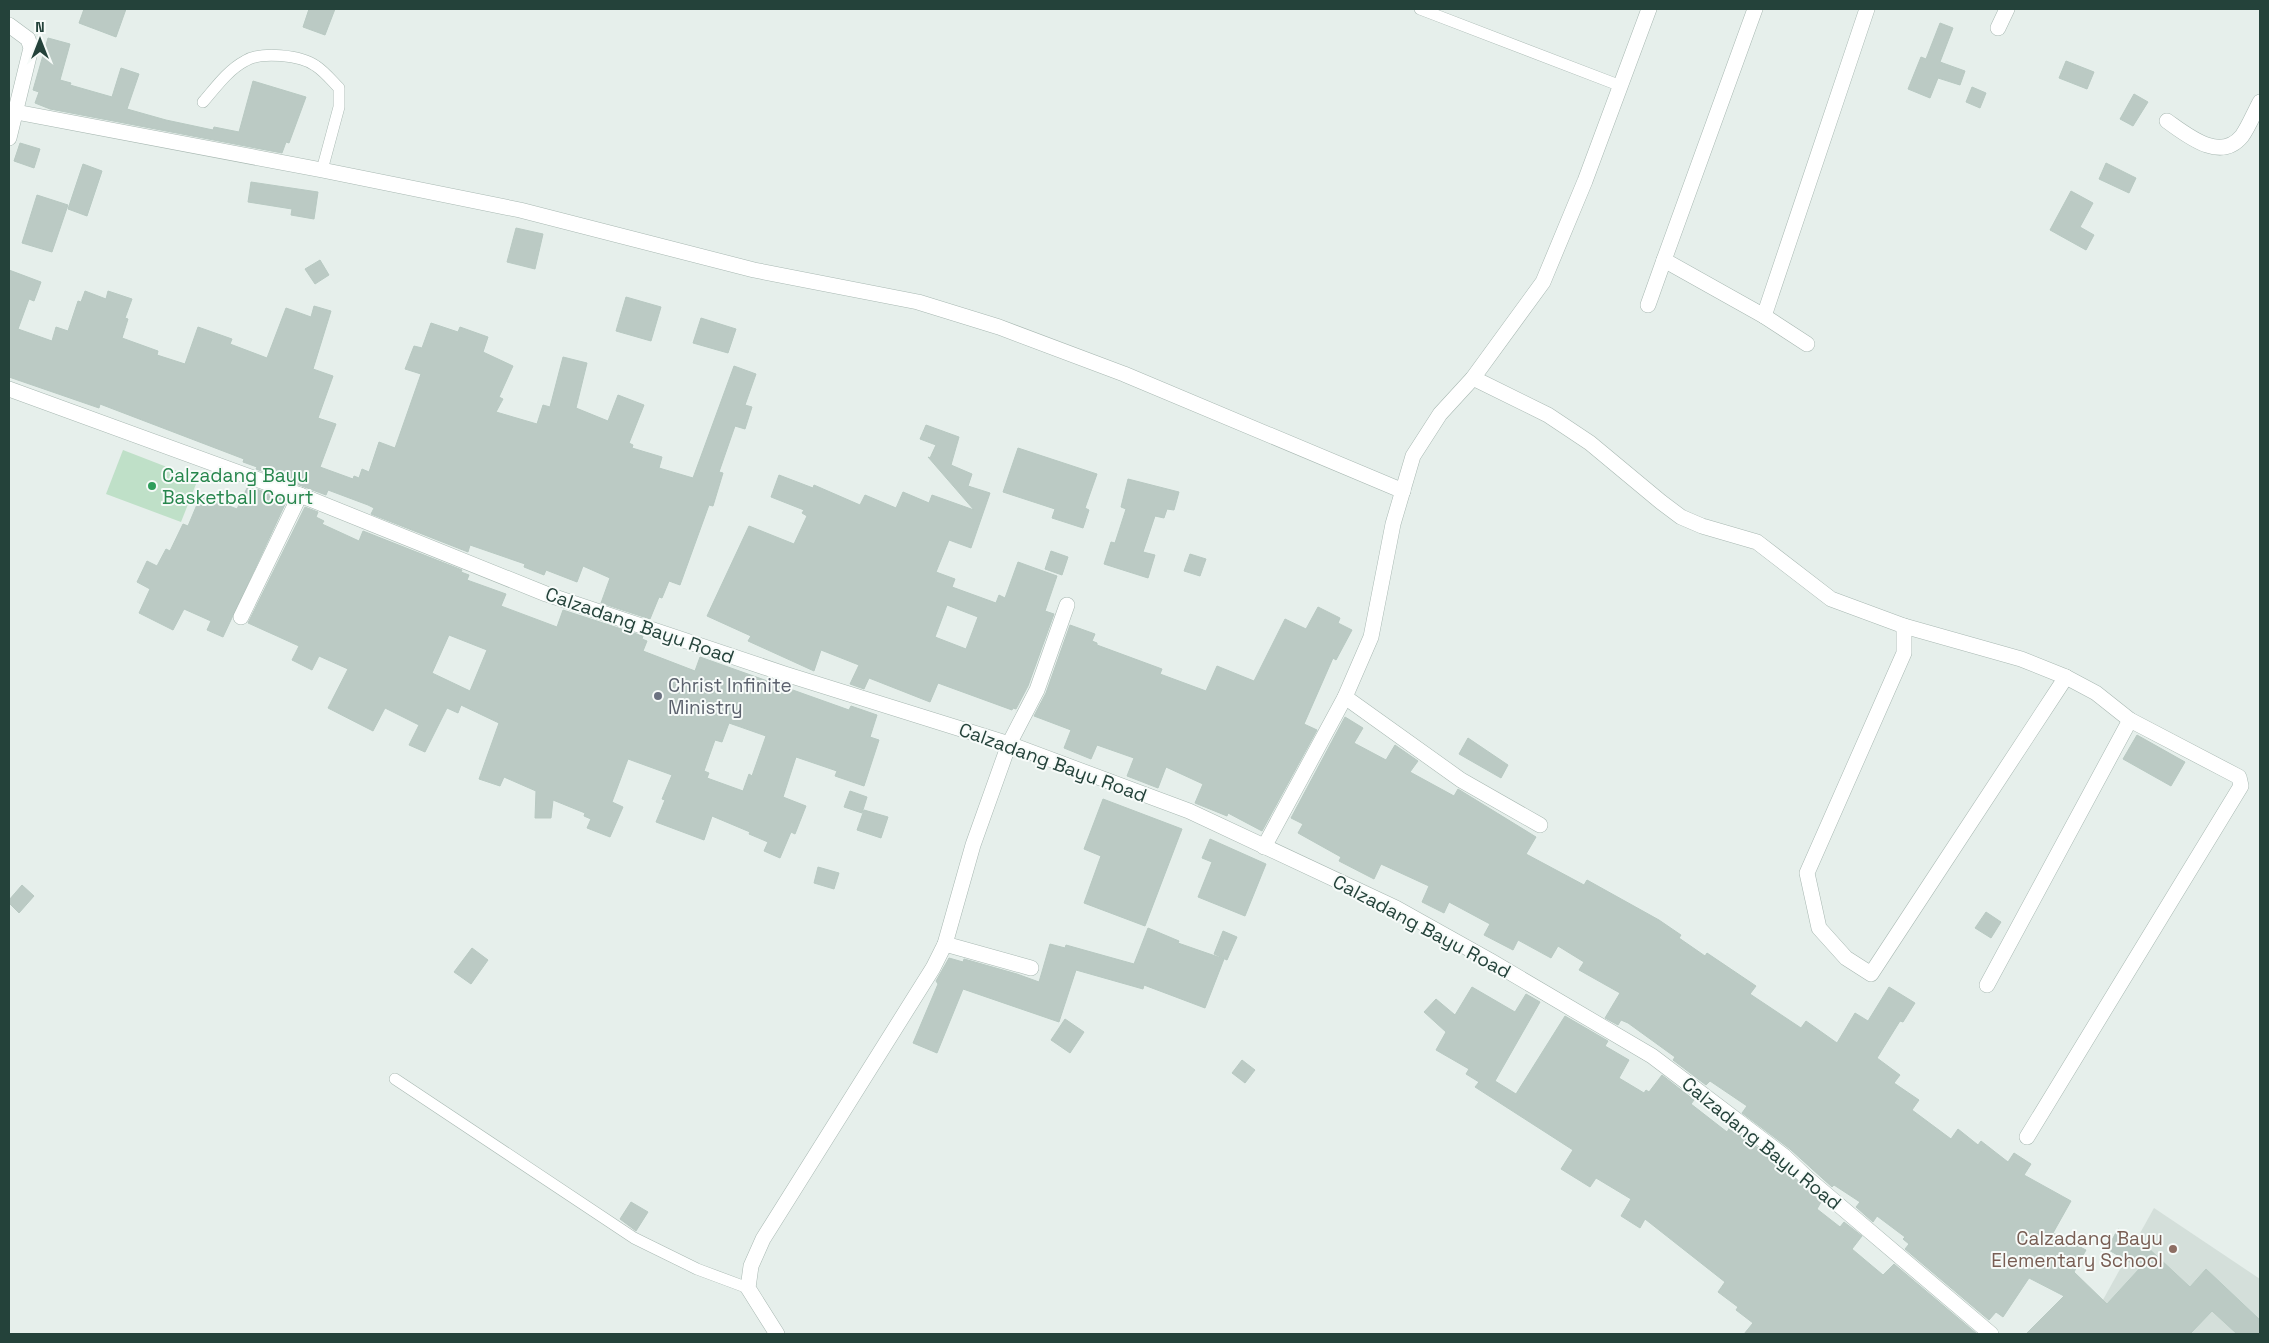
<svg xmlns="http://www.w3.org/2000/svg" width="2269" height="1343" font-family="'Space Grotesk',sans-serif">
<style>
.built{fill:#d4dfda}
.green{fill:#bfe0c8}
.building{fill:#bbcac4;stroke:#b8c9c2;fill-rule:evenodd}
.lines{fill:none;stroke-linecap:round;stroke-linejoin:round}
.service-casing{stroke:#a8b8b2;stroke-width:12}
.minor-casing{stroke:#a8b8b2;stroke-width:16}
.tertiary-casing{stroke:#a8b8b2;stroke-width:16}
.service{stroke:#fff;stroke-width:11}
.minor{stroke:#fff;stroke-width:15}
.tertiary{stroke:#fff;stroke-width:15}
.leisure-dot{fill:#2e9e5b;stroke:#f7fbf9;stroke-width:2}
.worship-dot{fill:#6b7280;stroke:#f7fbf9;stroke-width:2}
.education-dot{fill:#8d6e63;stroke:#f7fbf9;stroke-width:2}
.labels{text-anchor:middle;stroke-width:4;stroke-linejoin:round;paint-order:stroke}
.leisure-label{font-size:19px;fill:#27864d;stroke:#f7fbf9;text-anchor:start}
.street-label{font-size:19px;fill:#24423a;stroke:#f7fbf9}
.worship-label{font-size:19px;fill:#5b616d;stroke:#f7fbf9;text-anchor:start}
.education-label{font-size:19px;fill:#785e54;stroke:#f7fbf9;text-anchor:end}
</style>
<rect width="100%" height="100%" fill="#e6efeb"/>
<path class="built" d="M2154,1208l106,71v55h-176z"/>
<path class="green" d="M123,450l75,29 -17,43 -75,-28z"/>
<g class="building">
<path d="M84,9h42l-10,28 -37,-14z"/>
<path d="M309,9h26l-10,26 -22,-8z"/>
<path d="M1940,23l13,5 -13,34 25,9 -5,14 -22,-7 -8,20 -22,-9 13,-32 5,2z"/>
<path d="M48,38l22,6 -10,36 11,3 -1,2 42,12 9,-29 18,6 -12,35 39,11 47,10 1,-3 25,5 14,-51 53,16 -17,46 -3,-1 -4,11 -232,-44 -15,-6 4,-11 -6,-2z"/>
<path d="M2066,61l28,11 -7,17 -28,-11z"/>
<path d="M1972,87l14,6 -6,15 -14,-6z"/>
<path d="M2134,94l14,8 -15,24 -13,-7z"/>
<path d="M20,143l20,6 -6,19 -20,-7z"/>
<path d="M2106,163l30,15 -7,15 -30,-14z"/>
<path d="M83,164l19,7 -15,45 -19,-7z"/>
<path d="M251,182l67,10 -4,27 -23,-4 1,-6 -44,-7z"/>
<path d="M2071,191l22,12 -13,24 14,8 -8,15 -36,-20z"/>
<path d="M37,195l31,10 -16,47 -30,-9z"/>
<path d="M516,228l27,6 -8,35 -28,-7z"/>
<path d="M320,260l9,15 -14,9 -10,-15z"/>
<path d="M9,270l32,12 -7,19 -5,-2 -11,30 34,12 4,-14 12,4 10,-30 3,1 4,-11 21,8 2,-8 24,8 -7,19 3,1 -6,19 36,13 -1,4 28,9 13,-37 34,12 -2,5 37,14 19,-50 25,9 3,-11 17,5 -18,58 20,7 -15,42 18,6 -16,43 33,12 1,-3 5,2 3,-9 7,3 10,-30 16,6 26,-74 -16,-5 9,-23 8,2 9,-25 27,9 2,-5 28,10 -5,15 30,14 -14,31 4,2 -7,13 41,12 6,-19 7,2 13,-50 24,6 -11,45 32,13 10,-26 26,10 -15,38 4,2 -1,3 30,9 -3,11 34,10 41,-112 22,8 -11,31 7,2 -7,22 -10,-3 -16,46 4,1 -10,33 -4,-1 -29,80 -11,-4 -7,17 -3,-1 -9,22 -49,-16 9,-25 -27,-12 -6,16 -31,-12 -2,5 -20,-8 1,-3 -55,-19 -2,7 -97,-38 3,-6 -6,-3 -40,-15 -2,5 -70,-26 1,-2 -14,-5 1,-3 -144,-55 -1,4 -90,-31z"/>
<path d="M626,297l35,10 -10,34 -35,-10z"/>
<path d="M701,318l35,11 -8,24 -35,-10z"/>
<path d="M926,425l33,12 -8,28 21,9 -4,12 22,7 -19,55 -22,-8 -13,32 19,7 -3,8 44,16 3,-8 6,3 13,-36 39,14 -12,35 9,3 -26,72 -12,23 -3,-1 -1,2 -74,-27 -8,19 -61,-24 -5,11 -14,-5 9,-19 -38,-15 -7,21 -66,-30 3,-5 -44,-20 42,-90 45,18 13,-28 -5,-3 2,-3 -33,-13 8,-22 34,13 1,-3 46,20 5,-10 31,13 7,-16 26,11 3,-8 42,15 -46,-53 2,1 6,-13 -16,-6zM947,605l31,12 -12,32 -31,-12z"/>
<path d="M1018,448l79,26 -12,34 4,2 -6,18 -31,-10 3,-9 -52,-17z"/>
<path d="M1128,479l51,13 -5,18 -7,-1 -3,9 -9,-2 -12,36 12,3 -7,23 -44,-14 7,-22 4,1 11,-34 -5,-2z"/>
<path d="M248,486l39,14 -64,137 -16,-7 4,-9 -27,-12 -11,21 -34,-17 11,-24 -13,-7 10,-21 10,5 9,-17 4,2 13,-27 5,2 13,-31 36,14z"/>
<path d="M305,507l13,5 -2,5 8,4 -2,3 37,17 4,-10 99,39 -1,2 8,3 -2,5 39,14 -5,12 56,21 6,-17 80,26 -1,3 5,2 -4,10 52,20 5,-14 149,53 2,-4 26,9 -7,22 9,3 -15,46 -29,-10 2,-5 -41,-14 -13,40 23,9 -11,28 -4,-2 -11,26 -16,-7 4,-9 -19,-8 1,-2 -38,-16 -8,24 -48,-18 9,-22 -3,-1 10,-24 -44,-16 -16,43 11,5 -13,30 -23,-9 4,-9 -7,-3 1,-3 -32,-13 -2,18h-16l1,-27 -32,-14 -4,9 -21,-7 20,-56 -38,-18 -3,8 -11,-5 -22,44 -16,-7 10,-20 -34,-17 -12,23 -45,-23 20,-39 -29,-13 -7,14 -20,-10 7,-14 -51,-23zM449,635l38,15 -17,41 -38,-18zM729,723l37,13 -14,40 -3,-2 -6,17 -36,-13 2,-5 -5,-2 11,-31 7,2z"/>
<path d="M1051,551l17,6 -6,18 -17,-6z"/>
<path d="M1190,554l16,5 -6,17 -16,-5z"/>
<path d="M1318,607l22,11 -2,5 14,7 -16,30 -3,-2 -29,66 13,6 -55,101 -34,-18 -1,3 -32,-13 8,-19 -37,-17 -8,21 -31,-12 7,-18 -37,-13 -6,14 -27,-11 7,-18 -37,-14 12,-23 24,-68 25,9 -3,7 5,2v2l65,24 -2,5 46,17 11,-25 37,15 31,-62 21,10z"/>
<path d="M1345,717l18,11 -9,15 32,17 9,-15 23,16 -8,11 44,24 4,-7 78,48 -10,17 58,31 3,-5 72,40 22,15 -2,3 26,18 2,-3 49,33 -6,8 51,34 5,-7 31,22 18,-30 13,8 21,-34 26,16 -12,19 -3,-1 -23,37 23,17 -6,8 25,17 -7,10 39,29 7,-10 20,16 3,-4 27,21 6,-9 17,11 -7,11 47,26 -18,32 33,17 -12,22 33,32 33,-36 -33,-19 11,-20 27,16 45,42 16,-18 54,51v14h-23l-25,-23 -22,23h-164l38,-38 -35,-18 -26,39 -7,-5 -7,8 -84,-71 4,-5 -6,-5 2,-2 -28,-21 -4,6 -17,-15 4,-5 -26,-17 -2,2 -42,-38 -48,-36 5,-7 -37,-25 -4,4 -33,-25 2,-3 -47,-34 -7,-3 -3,5 -13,-7 15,-25 -41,-23 5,-8 -26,-16 -7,12 -33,-18 -5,10 -29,-15 6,-11 -41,-22 -5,11 -22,-11 7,-16 -48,-22 -7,15 -35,-18 2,-4 -43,-24 5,-9 -12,-6z"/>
<path d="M2137,735l48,27 -14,24 -48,-27z"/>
<path d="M1468,738l40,27 -7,13 -42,-24z"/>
<path d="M850,791l17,6 -5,16 -18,-6z"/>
<path d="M1103,799l79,30 -37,97 -61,-23 17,-47 -17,-7z"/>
<path d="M864,810l24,7 -7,21 -24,-8z"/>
<path d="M1210,839l56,25 -21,52 -47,-19 14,-35 -10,-4z"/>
<path d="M818,867l21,6 -5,16 -20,-6z"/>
<path d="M22,885l12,11 -15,17 -10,-10v-3z"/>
<path d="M1986,912l15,10 -10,16 -16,-10z"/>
<path d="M1148,928l31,13 -1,2 46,16 -19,49 -61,-23 -1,4 -67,-19 -17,52 -96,-33 -26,64 -24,-10 25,-59 -2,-3 13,-23 14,4 1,-3 53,15 22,8 11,-38 15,4 1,-3 68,19z"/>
<path d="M1223,931l14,6 -10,23 -13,-6z"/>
<path d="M472,948l16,12 -17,24 -17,-12z"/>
<path d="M1472,987l43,25 11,-18 14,8 -45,79 21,13 49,-78 43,25 -3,5 24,14 -10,18 25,15 2,-3 3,2 13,-17 32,25 -3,4 36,28 3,-5 48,36 43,39 -4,7 23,18 4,-5 18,14 -10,13 31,26 11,-11 83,70h-233l9,-11 -17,-13 2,-3 -20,-15 7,-10 -80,-63 -5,9 -19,-12 10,-17 -35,-21 -6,9 -29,-18 12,-19 -98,-63 4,-5 -13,-8 3,-5 -33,-19 10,-18 -22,-20 12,-13 19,16z"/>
<path d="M1065,1019l19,13 -14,21 -19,-13z"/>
<path d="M1242,1060l13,10 -10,13 -13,-10z"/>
<path d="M631,1202l17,10 -12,19 -16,-12z"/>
</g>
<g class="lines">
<defs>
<g id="service">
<path d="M1420,9l201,77"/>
<path d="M203,102c13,-15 25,-32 42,-41 16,-10 56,-6 71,5 9,6 16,15 23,22v19l-17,63"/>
<path d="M395,1079l239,159 63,31 51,19"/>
</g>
<g id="minor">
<path d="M1755,9l-91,251 100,56 103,-307"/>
<path d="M9,25l19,14 3,9 -22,90"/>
<path d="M1998,28l9,-19"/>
<path d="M16,112l306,58 198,40 234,60 164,32 81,25 125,47 279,117"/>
<path d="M2167,121c20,14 53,42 75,15 7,-10 12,-23 18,-34"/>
<path d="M1648,305l16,-45"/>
<path d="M1764,316l43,28"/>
<path d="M1473,378l75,37 42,28 71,59 20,15 21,9 55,16 74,57 73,27 117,33 45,18 30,16 34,27 109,57 2,9 -214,351"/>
<path d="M241,617l59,-122"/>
<path d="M1904,626v27l-97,220 12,55 27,30 25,16 195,-297"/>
<path d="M1345,697l116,83 79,45"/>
<path d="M1264,847l81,-150 26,-60 22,-113 20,-68 27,-42 33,-36 70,-96 42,-101 64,-172"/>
<path d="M945,944l86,24"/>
<path d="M1987,985l143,-265"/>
<path d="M777,1334l-29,-46 3,-22 12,-27 170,-271 12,-24 28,-99 36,-101 28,-54 30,-85"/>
</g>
<path id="tertiary" d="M9,389l291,106 246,99 239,80 224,70 180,67 207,97 93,52 163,96 132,100 23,22 184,156"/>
</defs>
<use href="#service" class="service-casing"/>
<use href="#minor" class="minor-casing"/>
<use href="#tertiary" class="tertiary-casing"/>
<use href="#service" class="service"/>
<use href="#minor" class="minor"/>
<use href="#tertiary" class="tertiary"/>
</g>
<circle class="leisure-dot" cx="152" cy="486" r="5"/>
<circle class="worship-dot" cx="658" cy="696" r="5"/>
<circle class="education-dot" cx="2173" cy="1249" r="5"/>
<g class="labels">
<g class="leisure-label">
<text x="162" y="482">Calzadang Bayu<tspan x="162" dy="22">Basketball Court</tspan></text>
</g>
<g class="street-label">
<text transform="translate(640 625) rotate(19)" y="7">Calzadang Bayu Road</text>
<text transform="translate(1053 762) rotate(20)" y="7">Calzadang Bayu Road</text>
<text transform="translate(1422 926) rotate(28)" y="7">Calzadang Bayu Road</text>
<text transform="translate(1762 1143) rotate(39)" y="7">Calzadang Bayu Road</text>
</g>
<g class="worship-label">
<text x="668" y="692">Christ Infinite<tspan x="668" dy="22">Ministry</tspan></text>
</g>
<g class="education-label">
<text x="2163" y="1245">Calzadang Bayu<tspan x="2163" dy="22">Elementary School</tspan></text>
</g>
</g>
<rect width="2269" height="1343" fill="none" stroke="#24423a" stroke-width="20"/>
<g transform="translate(40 40)" stroke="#f7fbf9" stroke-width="4" paint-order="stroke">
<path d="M0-4L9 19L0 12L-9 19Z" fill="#24423a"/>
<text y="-8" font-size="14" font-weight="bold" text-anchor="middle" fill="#24423a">N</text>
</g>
</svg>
